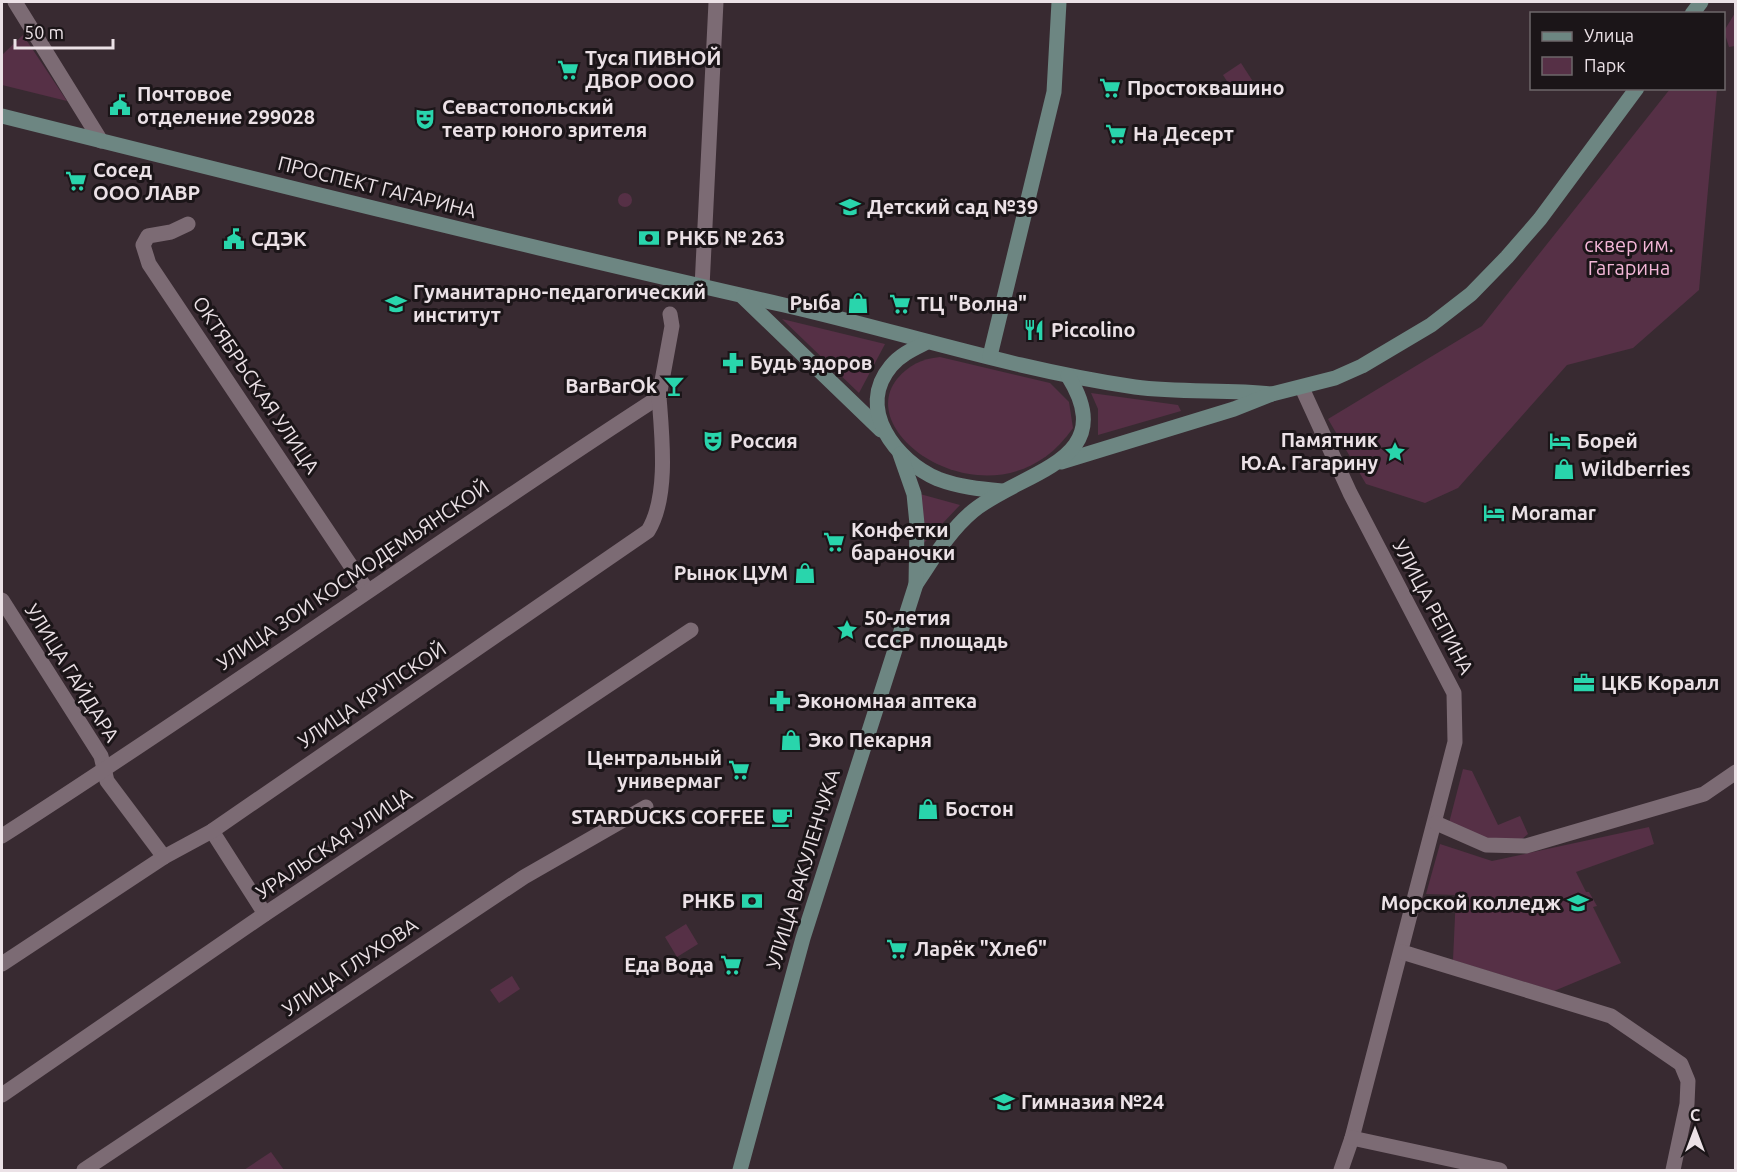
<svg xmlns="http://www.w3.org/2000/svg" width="1737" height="1172" font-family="Ubuntu,sans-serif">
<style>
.green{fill:#563046}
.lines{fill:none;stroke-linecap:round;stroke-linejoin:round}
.street{stroke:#7c6b74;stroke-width:15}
.secondary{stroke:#6d8682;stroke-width:15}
.labels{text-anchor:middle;stroke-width:6;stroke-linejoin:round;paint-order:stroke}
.poi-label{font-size:20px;font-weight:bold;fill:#ebe1e6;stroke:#1b1518;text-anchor:start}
.street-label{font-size:20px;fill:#ebe1e6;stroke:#1b1518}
.park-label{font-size:20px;fill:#f4b7d8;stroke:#1b1518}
</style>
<rect width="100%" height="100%" fill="#382a31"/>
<g class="green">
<path d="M1735,13v33l-6,1 -5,-16z"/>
<path d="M23,35l44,66 -65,-16v-30z"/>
<path d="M1241,63l11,17 -18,12 -11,-17z"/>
<path d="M1670,89h47l-18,201 -66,58 -66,17 -109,123 -33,15 -59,-19 -38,-65 154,-93z"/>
<circle cx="625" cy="200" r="7"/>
<path d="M782,319l103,25 -26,49z"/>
<path d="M940,357l110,26 19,19 4,26c-73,106 -223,10 -176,-49 12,-14 24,-20 43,-22z"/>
<path d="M1091,393l87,12 3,6 -83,24v-26z"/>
<path d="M920,494l40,11 -38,40z"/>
<path d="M1463,769l9,2 26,54 22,-9 8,18 -6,5 -36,-1 -37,-15z"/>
<path d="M1649,827l5,17 -78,28 10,20h3l8,14 -4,1 28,56 -67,28 -101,-31 3,-65 -30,-1 14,-50 52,17z"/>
<path d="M686,924l12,20 -21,13 -12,-20z"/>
<path d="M512,976l8,13 -21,14 -9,-13z"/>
<path d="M271,1152l13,18h-40z"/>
</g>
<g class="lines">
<g class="street">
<path d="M15,2l86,139"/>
<path d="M188,224l-17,8 -23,4 -5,9 6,19 218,326"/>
<path d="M702,287l14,-285"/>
<path d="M1302,388l48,105 104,200 1,49 -103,396 -11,32"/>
<path d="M2,600l99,156 6,25 57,76"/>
<path d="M1436,823l50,22 40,1 178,-52 32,-22"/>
<path d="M212,831l53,83"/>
<path d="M2,836c222,-142 436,-296 657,-439l13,-71 -2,-12"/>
<path d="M1402,952l209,64 70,48 7,17 -1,23 -14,66"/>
<path d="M2,964l162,-107 48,-26 436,-300c21,-34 14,-95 11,-134"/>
<path d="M2,1095l263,-181 426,-284"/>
<path d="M1352,1138l148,32"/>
<path d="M84,1170l440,-293 122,-70"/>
</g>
<g class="secondary">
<path d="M1692,14l9,-12"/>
<path d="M2,116c260,65 521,130 782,189 118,27 232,65 351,82 45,6 92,2 137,7"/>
<path d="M743,297l138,133"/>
<path d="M925,343c-12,6 -25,12 -34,23 -36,43 5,95 47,113 21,8 42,10 64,12"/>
<path d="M990,356l64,-264 5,-90"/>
<path d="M1061,462l173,-53 38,-15 63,-16 27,-12 69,-41 40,-31 36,-37 33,-38 97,-131"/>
<path d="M916,584c17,-25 33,-53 57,-73 48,-40 149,-49 95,-135"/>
<path d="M740,1170l63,-232 113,-354 1,-60 -3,-30 -14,-40"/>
</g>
</g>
<defs>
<symbol id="supermarket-bare" viewBox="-9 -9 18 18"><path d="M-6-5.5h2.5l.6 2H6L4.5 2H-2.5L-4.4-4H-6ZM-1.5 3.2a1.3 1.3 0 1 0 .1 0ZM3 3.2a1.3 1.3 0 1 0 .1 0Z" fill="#29d5ac" stroke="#1b1518" stroke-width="2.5" paint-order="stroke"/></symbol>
<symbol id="civic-bare" viewBox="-9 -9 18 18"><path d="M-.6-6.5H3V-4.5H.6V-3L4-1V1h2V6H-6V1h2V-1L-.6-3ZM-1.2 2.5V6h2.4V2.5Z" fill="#29d5ac" stroke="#1b1518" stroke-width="2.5" paint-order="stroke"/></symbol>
<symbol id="theatre-bare" viewBox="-9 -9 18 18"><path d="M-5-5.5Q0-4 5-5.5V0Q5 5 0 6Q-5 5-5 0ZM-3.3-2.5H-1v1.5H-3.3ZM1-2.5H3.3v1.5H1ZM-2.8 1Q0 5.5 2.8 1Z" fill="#29d5ac" stroke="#1b1518" stroke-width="2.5" paint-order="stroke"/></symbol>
<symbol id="school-bare" viewBox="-9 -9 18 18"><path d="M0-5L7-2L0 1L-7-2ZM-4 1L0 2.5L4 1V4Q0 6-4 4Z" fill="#29d5ac" stroke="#1b1518" stroke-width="2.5" paint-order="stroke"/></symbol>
<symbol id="bank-bare" viewBox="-9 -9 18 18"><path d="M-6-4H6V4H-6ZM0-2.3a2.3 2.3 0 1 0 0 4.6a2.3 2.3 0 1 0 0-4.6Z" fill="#29d5ac" stroke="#1b1518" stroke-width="2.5" paint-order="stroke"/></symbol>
<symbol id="shop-bare" viewBox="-9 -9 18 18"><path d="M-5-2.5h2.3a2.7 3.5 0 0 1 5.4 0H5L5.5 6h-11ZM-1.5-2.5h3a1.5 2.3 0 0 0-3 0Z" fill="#29d5ac" stroke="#1b1518" stroke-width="2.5" paint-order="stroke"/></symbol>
<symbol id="university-bare" viewBox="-9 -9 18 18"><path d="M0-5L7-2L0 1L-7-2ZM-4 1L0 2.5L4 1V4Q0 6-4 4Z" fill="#29d5ac" stroke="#1b1518" stroke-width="2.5" paint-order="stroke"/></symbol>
<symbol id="restaurant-bare" viewBox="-9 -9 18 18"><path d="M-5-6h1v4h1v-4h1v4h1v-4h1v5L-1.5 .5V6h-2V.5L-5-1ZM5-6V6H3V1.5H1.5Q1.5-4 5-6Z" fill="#29d5ac" stroke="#1b1518" stroke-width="2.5" paint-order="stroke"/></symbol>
<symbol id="pharmacy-bare" viewBox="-9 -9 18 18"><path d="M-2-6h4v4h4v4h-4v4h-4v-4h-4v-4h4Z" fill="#29d5ac" stroke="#1b1518" stroke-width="2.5" paint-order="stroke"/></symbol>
<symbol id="bar-bare" viewBox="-9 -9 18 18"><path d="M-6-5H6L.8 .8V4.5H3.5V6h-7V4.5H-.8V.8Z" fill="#29d5ac" stroke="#1b1518" stroke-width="2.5" paint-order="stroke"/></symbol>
<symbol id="hotel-bare" viewBox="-9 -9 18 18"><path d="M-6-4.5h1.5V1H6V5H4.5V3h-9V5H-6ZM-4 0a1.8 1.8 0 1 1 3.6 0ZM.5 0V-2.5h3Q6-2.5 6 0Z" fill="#29d5ac" stroke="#1b1518" stroke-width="2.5" paint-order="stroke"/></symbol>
<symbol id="sight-bare" viewBox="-9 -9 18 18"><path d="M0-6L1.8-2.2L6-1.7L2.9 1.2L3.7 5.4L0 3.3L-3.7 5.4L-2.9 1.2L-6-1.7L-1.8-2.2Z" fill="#29d5ac" stroke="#1b1518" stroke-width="2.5" paint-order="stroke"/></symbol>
<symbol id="office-bare" viewBox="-9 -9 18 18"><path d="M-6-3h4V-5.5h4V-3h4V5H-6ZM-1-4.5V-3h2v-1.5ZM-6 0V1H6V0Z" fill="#29d5ac" stroke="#1b1518" stroke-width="2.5" paint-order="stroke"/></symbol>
<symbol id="cafe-bare" viewBox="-9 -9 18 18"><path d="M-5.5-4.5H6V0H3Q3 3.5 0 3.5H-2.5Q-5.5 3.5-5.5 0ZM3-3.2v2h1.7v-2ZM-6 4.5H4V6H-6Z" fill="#29d5ac" stroke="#1b1518" stroke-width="2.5" paint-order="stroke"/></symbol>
</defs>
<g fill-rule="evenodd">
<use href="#supermarket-bare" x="553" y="55" width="30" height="30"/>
<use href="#supermarket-bare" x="1095" y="73" width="30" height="30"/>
<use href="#civic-bare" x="105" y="90" width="30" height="30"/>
<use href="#theatre-bare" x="410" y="104" width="30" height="30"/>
<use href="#supermarket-bare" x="1101" y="119" width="30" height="30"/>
<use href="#supermarket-bare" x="61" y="166" width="30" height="30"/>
<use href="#school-bare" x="835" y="192" width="30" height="30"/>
<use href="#bank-bare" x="634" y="223" width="30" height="30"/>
<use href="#civic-bare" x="219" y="224" width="30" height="30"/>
<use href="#shop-bare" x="843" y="288" width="30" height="30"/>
<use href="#university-bare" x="381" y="289" width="30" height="30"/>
<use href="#supermarket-bare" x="885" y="289" width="30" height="30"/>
<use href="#restaurant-bare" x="1019" y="315" width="30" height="30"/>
<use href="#pharmacy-bare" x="718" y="348" width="30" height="30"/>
<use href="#bar-bare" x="659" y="371" width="30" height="30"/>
<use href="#theatre-bare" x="698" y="426" width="30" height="30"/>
<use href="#hotel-bare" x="1545" y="426" width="30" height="30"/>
<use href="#sight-bare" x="1380" y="437" width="30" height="30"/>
<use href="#shop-bare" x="1549" y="454" width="30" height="30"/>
<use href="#hotel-bare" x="1479" y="498" width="30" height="30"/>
<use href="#supermarket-bare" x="819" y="527" width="30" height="30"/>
<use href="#shop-bare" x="790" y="558" width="30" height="30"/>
<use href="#sight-bare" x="832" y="615" width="30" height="30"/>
<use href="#office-bare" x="1569" y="668" width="30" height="30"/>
<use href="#pharmacy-bare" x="765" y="686" width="30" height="30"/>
<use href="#shop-bare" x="776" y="725" width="30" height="30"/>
<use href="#supermarket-bare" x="724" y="755" width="30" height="30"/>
<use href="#shop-bare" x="913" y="794" width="30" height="30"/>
<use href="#cafe-bare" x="767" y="802" width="30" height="30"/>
<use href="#bank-bare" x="737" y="886" width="30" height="30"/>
<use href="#university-bare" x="1563" y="888" width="30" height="30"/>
<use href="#supermarket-bare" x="882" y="934" width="30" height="30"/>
<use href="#supermarket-bare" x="716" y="950" width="30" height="30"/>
<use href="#school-bare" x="989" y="1087" width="30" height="30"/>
</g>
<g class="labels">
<g class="poi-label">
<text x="585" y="65">Туся ПИВНОЙ<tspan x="585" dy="23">ДВОР ООО</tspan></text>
<text x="1127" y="95">Простоквашино</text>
<text x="137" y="101">Почтовое<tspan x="137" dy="23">отделение 299028</tspan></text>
<text x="442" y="114">Севастопольский<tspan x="442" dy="23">театр юного зрителя</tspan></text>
<text x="1133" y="141">На Десерт</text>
<text x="93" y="177">Сосед<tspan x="93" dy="23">ООО ЛАВР</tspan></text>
<text x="867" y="214">Детский сад №39</text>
<text x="666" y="245">РНКБ № 263</text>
<text x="251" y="246">СДЭК</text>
<text x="413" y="299">Гуманитарно-педагогический<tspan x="413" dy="23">институт</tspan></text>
<text x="841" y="310" text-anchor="end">Рыба</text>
<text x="917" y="311">ТЦ "Волна"</text>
<text x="1051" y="337">Piccolino</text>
<text x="750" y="370">Будь здоров</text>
<text x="657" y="393" text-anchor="end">BarBarOk</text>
<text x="1378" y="447" text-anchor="end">Памятник<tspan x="1378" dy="23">Ю.А. Гагарину</tspan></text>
<text x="730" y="448">Россия</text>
<text x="1577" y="448">Борей</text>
<text x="1581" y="476">Wildberries</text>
<text x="1511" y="520">Moramar</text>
<text x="851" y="537">Конфетки<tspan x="851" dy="23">бараночки</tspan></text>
<text x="788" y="580" text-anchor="end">Рынок ЦУМ</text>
<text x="864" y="625">50-летия<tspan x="864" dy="23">СССР площадь</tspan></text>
<text x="1601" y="690">ЦКБ Коралл</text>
<text x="797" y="708">Экономная аптека</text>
<text x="808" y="747">Эко Пекарня</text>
<text x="722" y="765" text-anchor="end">Центральный<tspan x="722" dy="23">универмаг</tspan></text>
<text x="945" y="816">Бостон</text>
<text x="765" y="824" text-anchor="end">STARDUCKS COFFEE</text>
<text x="735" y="908" text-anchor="end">РНКБ</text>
<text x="1561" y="910" text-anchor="end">Морской колледж</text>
<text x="914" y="956">Ларёк "Хлеб"</text>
<text x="714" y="972" text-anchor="end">Еда Вода</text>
<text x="1021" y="1109">Гимназия №24</text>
</g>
<g class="street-label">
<text transform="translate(377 187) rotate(14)" y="7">ПРОСПЕКТ ГАГАРИНА</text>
<text transform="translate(256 385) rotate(56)" y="7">ОКТЯБРЬСКАЯ УЛИЦА</text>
<text transform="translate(353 575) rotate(-34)" y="7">УЛИЦА ЗОИ КОСМОДЕМЬЯНСКОЙ</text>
<text transform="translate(1433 607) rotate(62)" y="7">УЛИЦА РЕПИНА</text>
<text transform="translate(72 673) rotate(58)" y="7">УЛИЦА ГАЙДАРА</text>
<text transform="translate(372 695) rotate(-34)" y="7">УЛИЦА КРУПСКОЙ</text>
<text transform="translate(334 843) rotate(-34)" y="7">УРАЛЬСКАЯ УЛИЦА</text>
<text transform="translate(803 869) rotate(-73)" y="7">УЛИЦА ВАКУЛЕНЧУКА</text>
<text transform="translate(350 967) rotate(-34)" y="7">УЛИЦА ГЛУХОВА</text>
</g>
<g class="park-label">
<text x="1629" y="252">сквер им.<tspan x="1629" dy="23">Гагарина</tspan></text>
</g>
</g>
<rect width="1737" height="1172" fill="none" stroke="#ebe1e6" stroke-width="6"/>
<rect x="1530" y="12" width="195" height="78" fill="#1b1518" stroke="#6e676a" stroke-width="1.5"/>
<rect x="1542" y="32" width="30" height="9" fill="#6d8682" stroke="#6e676a" stroke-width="1.5"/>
<text x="1584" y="42" font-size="18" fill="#ebe1e6">Улица</text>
<rect x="1542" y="57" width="30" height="18" fill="#563046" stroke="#6e676a" stroke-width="1.5"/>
<text x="1584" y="72" font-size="18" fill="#ebe1e6">Парк</text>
<g transform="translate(1695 1130)" stroke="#1b1518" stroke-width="4.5" paint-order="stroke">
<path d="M0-4.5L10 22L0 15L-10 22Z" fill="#ebe1e6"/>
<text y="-9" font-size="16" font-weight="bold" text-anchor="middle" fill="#ebe1e6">С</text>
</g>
<path d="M15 39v9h98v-9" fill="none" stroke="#ebe1e6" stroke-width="3"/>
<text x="24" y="39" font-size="18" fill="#ebe1e6" stroke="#1b1518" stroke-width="4.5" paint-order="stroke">50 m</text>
</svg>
